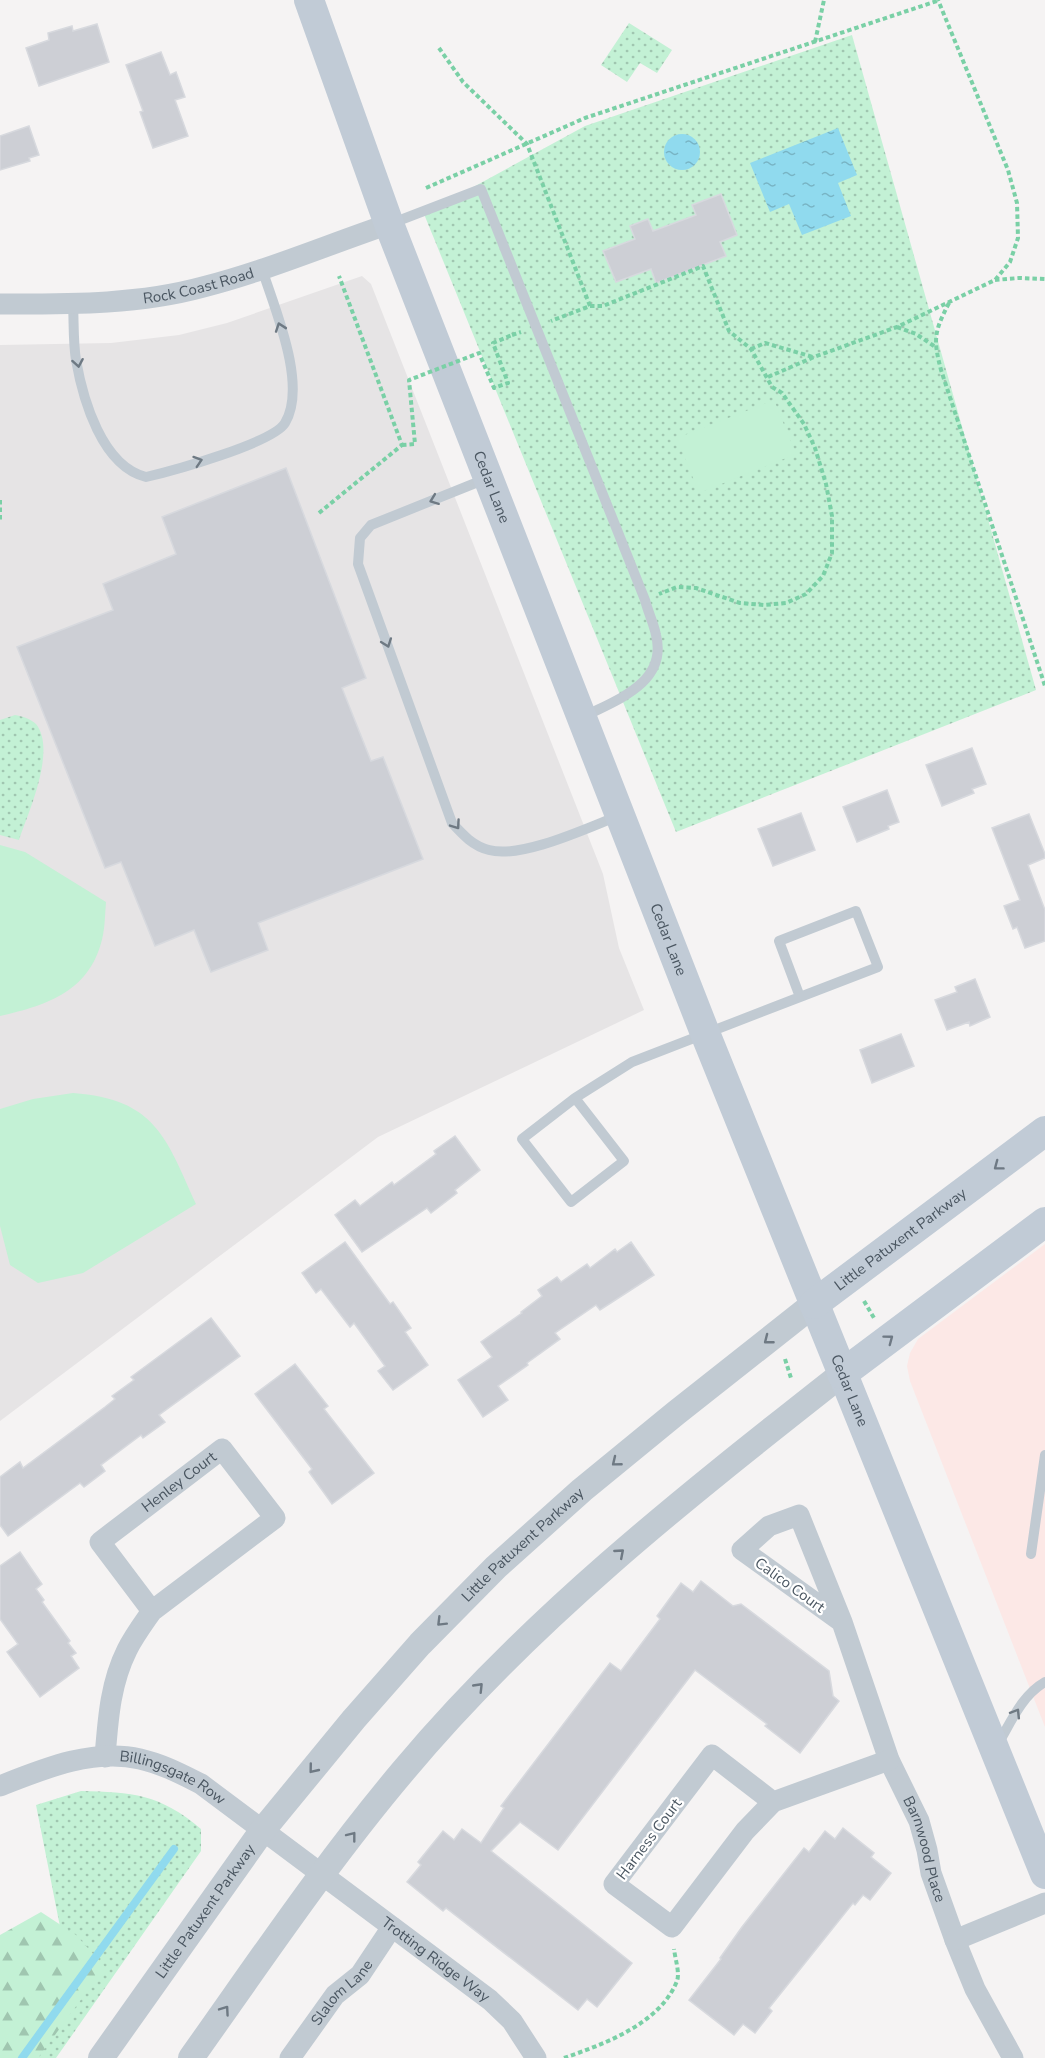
<svg xmlns="http://www.w3.org/2000/svg" width="1045" height="2058" font-family="'Nunito Sans',sans-serif">
<style>
.education{fill:#e6e4e5}
.medical{fill:#fce8e6}
.grass{fill:url(#grass-dots)}
.forest{fill:url(#forest-firs)}
.pitch{fill:#c3f1d5}
.water{fill:url(#water-ripples)}
.lines{fill:none;stroke-linecap:round;stroke-linejoin:round}
.stream{stroke:#90daee;stroke-width:8}
.building{fill:#cdcfd5;stroke:#d7d9de;stroke-width:1.5}
.path{stroke:#7ad0a6;stroke-width:4;stroke-dasharray:4.5 3;stroke-linecap:butt}
.service{stroke:#c1cad2;stroke-width:10}
.minor{stroke:#c1cad2;stroke-width:21}
.tertiary{stroke:#c1cad2;stroke-width:26}
.secondary{stroke:#c1cbd6;stroke-width:30}
.path-bridge{stroke:#7ad0a6;stroke-width:4;stroke-dasharray:4.5 3;stroke-linecap:butt}
.oneway{stroke:#6e7983}
.oneway2{stroke:#6e7984}
.labels{text-anchor:middle;stroke-width:4.5;stroke-linejoin:round;paint-order:stroke}
.street-label{font-size:15px;fill:#4a5661;stroke:#fff}
</style>
<defs>
<pattern id="grass-dots" width="8" height="8" patternUnits="userSpaceOnUse" patternTransform="scale(1.5)"><rect width="8" height="8" fill="#c3f1d5"/><path d="M2 2h.1M6 6h.1" fill="none" stroke="#a0c6b0" stroke-width="1.8" stroke-linecap="round"/></pattern>
<pattern id="forest-firs" width="22" height="20" patternUnits="userSpaceOnUse" patternTransform="scale(1.5)"><rect width="22" height="20" fill="#c3f1d5"/><path d="M5 1l3.5 6h-7zM16 11l3.5 6h-7z" fill="#a0c6b0"/></pattern>
<pattern id="water-ripples" width="26" height="14" patternUnits="userSpaceOnUse" patternTransform="scale(1.5)"><rect width="26" height="14" fill="#90daee"/><path d="M2 4q2-2 4 0t4 0M15 11q2-2 4 0t4 0" fill="none" stroke="#78b4c4"/></pattern>
</defs>
<rect width="100%" height="100%" fill="#f5f3f3"/>
<path class="education" d="M362,276l9,8 232,590 16,74 25,62 -266,127 -378,284v-1076l111,-2 68,-8 48,-12z"/>
<path class="medical" d="M1045,1244v483l-135,-346 -3,-15 3,-13 8,-14z"/>
<g class="grass">
<path d="M629,23l43,27 -15,23 -17,-10 -13,19 -26,-17z"/>
<path d="M852,35l184,655 -360,142 -252,-618 161,-88z"/>
<path d="M15,715c7,1 16,4 21,9 21,26 -8,89 -17,116l-19,-5v-115z"/>
<path d="M81,1791c51,1 79,3 120,38v22l-145,207h-56l63,-116 -27,-137z"/>
</g>
<path class="forest" d="M41,1912l35,23 29,32 -67,91h-38v-123z"/>
<g class="pitch">
<path d="M774,400l22,54 -97,39 -22,-55z"/>
<path d="M0,845l25,7 81,50c-1,11 -1,23 -3,33 -11,55 -54,70 -103,81z"/>
<path d="M73,1093c82,6 93,44 123,111l-113,69 -45,10 -28,-18 -10,-39v-117l33,-10z"/>
</g>
<g class="water">
<path d="M838,128l19,47 -19,8 13,33 -49,19 -13,-31 -19,8 -20,-49z"/>
<circle cx="682" cy="152" r="18"/>
</g>
<g class="lines">
<path class="stream" d="M22,2058l152,-209"/>
</g>
<g class="building">
<path d="M97,24l12,38 -70,24 -13,-38 23,-8 -1,-7 24,-7 1,5z"/>
<path d="M161,52l9,23 6,-3 9,25 -10,3 13,36 -35,12 -13,-36 3,-1 -17,-46z"/>
<path d="M29,126l10,29 -10,3 1,3 -30,9v-34z"/>
<path d="M721,194l16,41 -17,7 6,14 -70,27 -5,-14 -35,13 -13,-31 32,-12 -5,-13 18,-7 5,12 43,-16 -4,-10z"/>
<path d="M286,468l80,210 -24,10 29,73 12,-4 40,102 -165,64 10,27 -57,22 -17,-42 -39,16 -34,-84 -16,6 -88,-221 96,-37 -10,-26 73,-30 -14,-37z"/>
<path d="M972,748l14,36 -14,5 2,4 -32,13 -16,-41z"/>
<path d="M887,790l12,32 -11,4 1,3 -32,13 -14,-35z"/>
<path d="M801,813l14,37 -42,16 -15,-37z"/>
<path d="M1029,814l16,40v4l-17,7 17,45v31l-20,7 -8,-21 -4,2 -9,-23 16,-6 -28,-72z"/>
<path d="M975,979l15,38 -20,9 -1,-4 -22,8 -12,-30 22,-8 -2,-5z"/>
<path d="M901,1034l13,32 -42,17 -12,-33z"/>
<path d="M455,1136l25,34 -25,20 2,3 -26,20 -4,-5 -65,44 -27,-37 20,-15 5,6 32,-24 2,3 42,-31 -2,-3z"/>
<path d="M345,1242l45,62 3,-2 18,26 -6,4 23,33 -35,25 -15,-19 7,-5 -31,-43 -4,4 -29,-38 -5,4 -14,-20z"/>
<path d="M631,1242l23,33 -54,35 -4,-5 -41,28 5,6 -33,24 1,2 -30,21 10,14 -25,17 -25,-37 34,-23 -11,-15 41,-29 -1,-1 21,-16 -4,-6 19,-13 4,5 26,-18 3,4 25,-19 2,3z"/>
<path d="M211,1318l29,38 -81,59 6,7 -22,16 -2,-3 -40,30 4,6 -21,16 -4,-4 -72,53 -8,-11v-48l20,-15 3,6 82,-61 10,-8 -3,-3 22,-16 -3,-3z"/>
<path d="M295,1364l33,42 -4,3 50,64 -42,31 -23,-32 3,-3 -57,-75z"/>
<path d="M20,1552l22,32 -6,5 8,11 -2,2 28,39 -2,2 8,10 -5,3 8,12 -39,29 -33,-45 11,-8 -18,-25v-53z"/>
<path d="M701,1581l32,25 8,-2 88,67 4,25 6,5 -39,52 -35,-27 2,-2 -72,-54 -137,180 -38,-28 -29,29 141,112 -35,44 -10,-8 -9,11 -132,-102 -3,3 -36,-29 14,-17 -3,-3 25,-31 11,9 8,-11 19,14 23,-35 -3,-2 109,-143 11,8 39,-52 -3,-3 24,-33 12,9z"/>
<path d="M843,1828l31,25 -3,4 20,16 -21,27 -7,-5 -8,10 -2,-2 -84,105 3,3 -17,22 -12,-9 -9,11 -45,-35 32,-41 -1,-1 22,-31 62,-79 5,4 16,-21 10,8z"/>
</g>
<g class="lines">
<g class="path">
<path d="M815,42l9,-42"/>
<path d="M439,48l24,34 64,62 63,162 -39,15"/>
<path d="M426,188l159,-70 352,-117"/>
<path d="M995,280l24,-2 26,1"/>
<path d="M949,303c-15,29 -16,36 -8,67l104,316"/>
<path d="M590,306h13l100,-40 26,65 22,18 21,38 10,6 22,31 11,24 11,36 6,32v37l-9,23 -17,18 -20,9 -22,2 -24,-2 -44,-15 -19,-1 -18,7"/>
<path d="M897,327l19,7 18,12"/>
<path d="M512,335l9,-3"/>
<path d="M751,349l14,-6 48,14"/>
<path d="M768,377l46,-20 83,-30 98,-47 15,-18 8,-24 -1,-35 -9,-33 -70,-170"/>
<path d="M0,500v20"/>
<path d="M319,513l83,-68 -63,-169"/>
<path d="M864,1301l10,17"/>
<path d="M785,1359l6,19"/>
<path d="M564,2058c40,-14 96,-34 113,-77 3,-8 -2,-23 -3,-32"/>
</g>
<g class="service">
<path d="M390,224l91,-35 164,411c3,12 9,24 11,35 12,48 -40,65 -73,82"/>
<path d="M73,304c1,19 0,38 3,56 7,40 26,106 70,117 26,-6 127,-34 139,-54 23,-38 -11,-116 -23,-154"/>
<path d="M488,478l-117,47 -11,13 -2,26 94,259c11,12 21,23 37,27 32,9 98,-22 129,-34"/>
<path d="M575,1098l49,63 -53,41 -49,-63 53,-41 57,-36 168,-65 -21,-56 77,-30 22,56 -78,30"/>
<path d="M1031,1554l14,-99"/>
<path d="M998,1744c13,-22 24,-49 47,-62"/>
</g>
<g class="minor">
<path id="s1" d="M0,304c68,0 137,1 203,-17 63,-16 124,-42 186,-63"/>
<path id="s2" d="M842,1622l-100,-72 27,-24 30,-11 43,107 47,138 30,61 8,29 4,23 24,67 20,49 38,69"/>
<path id="s3" d="M105,1757c3,-37 5,-73 22,-107 7,-14 16,-26 25,-39l-52,-69 122,-93 53,69 -123,93"/>
<path id="s4" d="M0,1786c43,-17 93,-38 140,-27 22,5 41,15 61,25l289,216 22,21 24,37"/>
<path d="M773,1802l-61,-47 -98,129 58,43 73,-96 28,-29 116,-42"/>
<path d="M955,1940l90,-37"/>
<path id="s5" d="M290,2058l45,-63 25,-20 32,-48"/>
</g>
<g class="tertiary">
<path id="s6" d="M101,2058l161,-227 92,-112 66,-75 76,-77 86,-77 94,-77 138,-109"/>
<path d="M191,2058c69,-97 136,-197 213,-288 127,-152 283,-274 438,-396"/>
</g>
<g class="secondary">
<path id="s7" d="M309,0l80,224 316,809 340,841"/>
<path id="s8" d="M814,1304l231,-173"/>
<path d="M842,1374l203,-152"/>
</g>
<path class="path-bridge" d="M402,445l13,-1 -6,-64 70,-27 15,35 14,-5 -15,-40 19,-8"/>
</g>
<defs><path id="oneway-chevron" d="M-2-3.5L2.5 0L-2 3.5" fill="none" stroke-width="1.6" stroke-linecap="round" stroke-linejoin="round" transform="scale(1.5)"/></defs>
<g class="oneway">
<use href="#oneway-chevron" transform="translate(280 327) rotate(-109)"/>
<use href="#oneway-chevron" transform="translate(78 363) rotate(80)"/>
<use href="#oneway-chevron" transform="translate(198 461) rotate(-18)"/>
<use href="#oneway-chevron" transform="translate(434 500) rotate(159)"/>
<use href="#oneway-chevron" transform="translate(387 643) rotate(70)"/>
<use href="#oneway-chevron" transform="translate(456 825) rotate(55)"/>
<use href="#oneway-chevron" transform="translate(768 1340) rotate(142)"/>
<use href="#oneway-chevron" transform="translate(616 1462) rotate(141)"/>
<use href="#oneway-chevron" transform="translate(620 1553) rotate(-41)"/>
<use href="#oneway-chevron" transform="translate(441 1622) rotate(135)"/>
<use href="#oneway-chevron" transform="translate(479 1687) rotate(-46)"/>
<use href="#oneway-chevron" transform="translate(1016 1713) rotate(-58)"/>
<use href="#oneway-chevron" transform="translate(313 1769) rotate(129)"/>
<use href="#oneway-chevron" transform="translate(352 1836) rotate(-52)"/>
<use href="#oneway-chevron" transform="translate(225 2010) rotate(-55)"/>
</g>
<g class="oneway2">
<use href="#oneway-chevron" transform="translate(998 1166) rotate(143)"/>
<use href="#oneway-chevron" transform="translate(889 1339) rotate(-37)"/>
</g>
<g class="labels">
<g class="street-label">
<text dy="5" stroke="none"><textPath href="#s1" startOffset="200">Rock Coast Road</textPath></text>
<text dy="5" stroke="none"><textPath href="#s7" startOffset="520">Cedar Lane</textPath></text>
<text dy="5" stroke="none"><textPath href="#s7" startOffset="1006">Cedar Lane</textPath></text>
<text dy="5" stroke="none"><textPath href="#s8" startOffset="108">Little Patuxent Parkway</textPath></text>
<text dy="5" stroke="none"><textPath href="#s7" startOffset="1492">Cedar Lane</textPath></text>
<text dy="5" stroke="none"><textPath href="#s3" startOffset="342">Henley Court</textPath></text>
<text dy="5" stroke="none"><textPath href="#s6" startOffset="666">Little Patuxent Parkway</textPath></text>
<text transform="translate(790 1585) rotate(36)" y="5">Calico Court</text>
<text dy="5" stroke="none"><textPath href="#s4" startOffset="182">Billingsgate Row</textPath></text>
<text transform="translate(649 1839) rotate(-53)" y="5">Harness Court</text>
<text dy="5" stroke="none"><textPath href="#s2" startOffset="549">Barnwood Place</textPath></text>
<text dy="5" stroke="none"><textPath href="#s6" startOffset="180">Little Patuxent Parkway</textPath></text>
<text dy="5" stroke="none"><textPath href="#s4" startOffset="504">Trotting Ridge Way</textPath></text>
<text dy="5" stroke="none"><textPath href="#s5" startOffset="84">Slalom Lane</textPath></text>
</g>
</g>
</svg>
